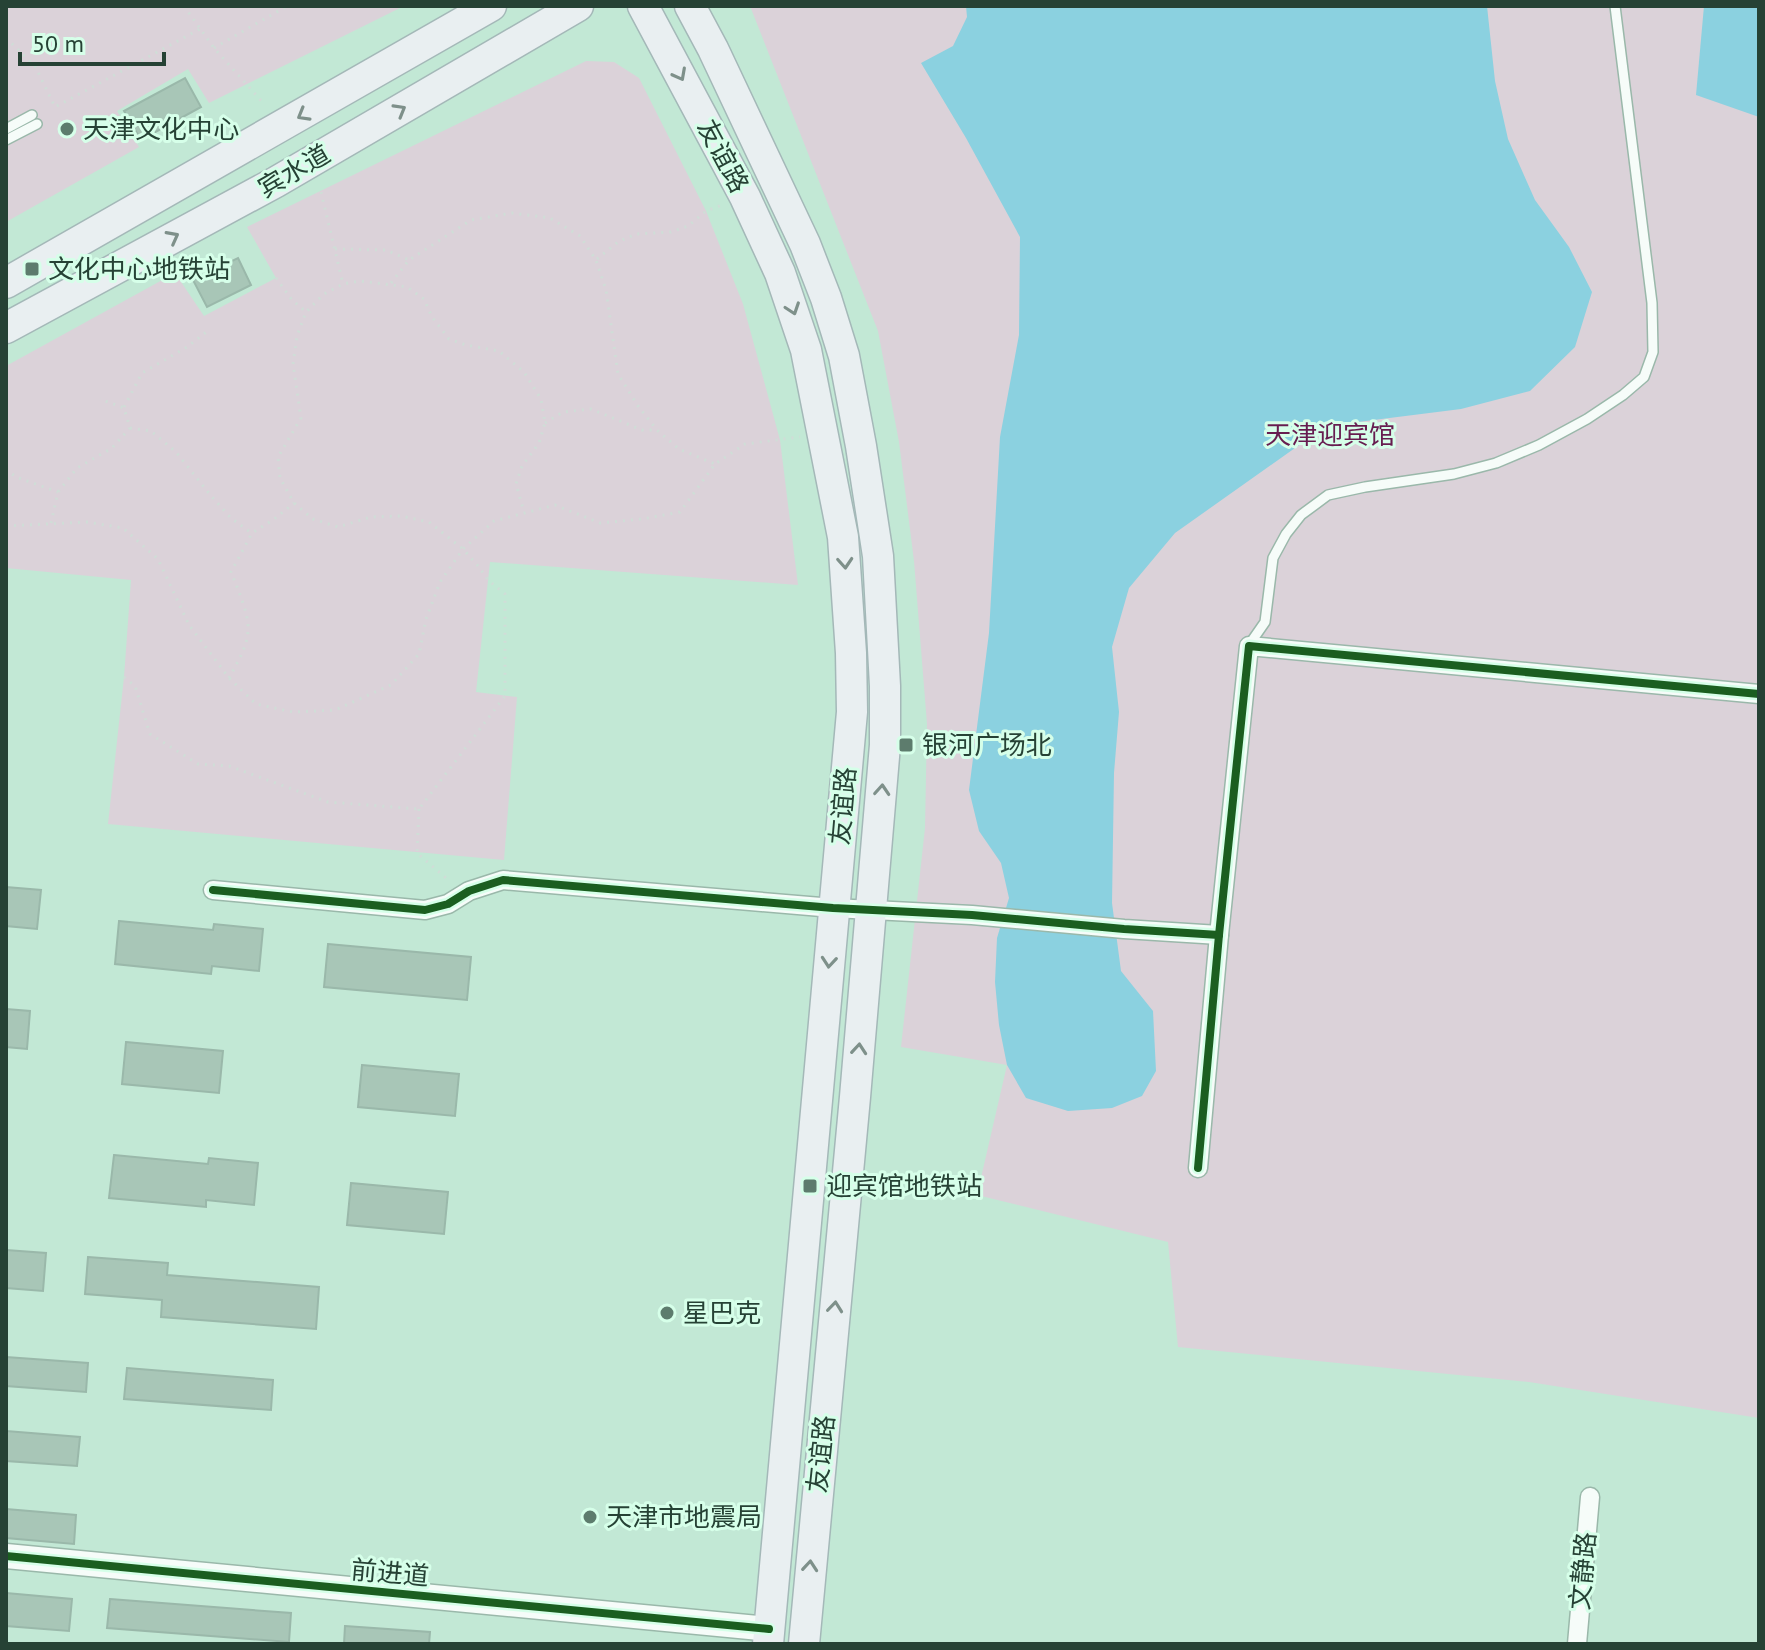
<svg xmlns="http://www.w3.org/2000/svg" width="1765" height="1650" font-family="'PT Sans','Noto Sans SC',sans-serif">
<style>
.green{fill:#dbd2d9}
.water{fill:#8bd1e0}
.building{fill:#a8c6b7;stroke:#9ab8aa;stroke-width:2}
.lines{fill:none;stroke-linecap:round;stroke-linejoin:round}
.service-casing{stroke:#9ab8aa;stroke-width:12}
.minor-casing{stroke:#9ab8aa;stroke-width:21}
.tertiary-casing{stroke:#9ab8aa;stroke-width:27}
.primary-casing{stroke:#a4b8b8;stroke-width:33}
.path{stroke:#d0ddd7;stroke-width:3;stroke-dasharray:2 6;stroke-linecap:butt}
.service{stroke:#f6fcf9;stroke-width:9}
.minor{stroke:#f6fcf9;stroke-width:18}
.tertiary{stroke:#f6fcf9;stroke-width:24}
.primary{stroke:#e9eff1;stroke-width:30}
.cycleway-casing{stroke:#d6ffe9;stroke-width:13}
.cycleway{stroke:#1b5e20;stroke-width:8}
.oneway{stroke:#7e908a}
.poi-dot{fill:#5d7c6d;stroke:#d6ffe9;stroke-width:3}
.labels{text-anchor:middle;stroke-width:6;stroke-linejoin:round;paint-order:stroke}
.poi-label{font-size:26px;fill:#264235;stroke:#d6ffe9;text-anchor:start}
.street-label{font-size:26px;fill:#264235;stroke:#d6ffe9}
.park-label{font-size:26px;fill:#671d50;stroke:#d6ffe9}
</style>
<rect width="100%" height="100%" fill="#c2e8d5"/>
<g class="green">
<path d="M6,6h398l-195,97 -21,-34 -71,42 22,36 -133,75z"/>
<path d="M750,6h1009v1412l-230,-36 -351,-35 -10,-105 -191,-47 30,-130 -106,-18 24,-219 2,-104 -13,-163 -15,-119 -21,-111z"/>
<path d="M586,61l28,1 25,16 67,133 37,93 37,136 18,145 -308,-23 -14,130 41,5 -13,163 -396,-36 16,-147 7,-97 -125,-12v-202l169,-93 29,43 72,-38 -29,-51z"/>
</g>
<g class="water">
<path d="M966,6h521l8,75 13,58 27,61 34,47 23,45 -17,55 -45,44 -69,18 -135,17 -151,107 -46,55 -17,59 7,65 -5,61 -2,130 9,68 32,40 3,60 -14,25 -30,12 -44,3 -42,-13 -19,-33 -8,-40 -4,-43 2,-44 12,-40 -8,-35 -22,-32 -10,-41 20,-157 11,-196 19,-102 1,-98 -54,-99 -45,-75 32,-17 14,-29z"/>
<path d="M1704,6h55v111l-63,-22z"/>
</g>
<g class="building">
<path d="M185,78l16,29 -60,33 -17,-29z"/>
<path d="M238,258l13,27 -44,22 -14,-27z"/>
<path d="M6,887l35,3 -4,39 -31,-3z"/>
<path d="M119,921l94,9 1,-6 49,5 -4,42 -47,-5 -1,8 -96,-10z"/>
<path d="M328,944l143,13 -4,43 -143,-13z"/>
<path d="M6,1009l24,2 -3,38 -21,-2z"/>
<path d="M126,1042l97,9 -4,42 -97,-9z"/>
<path d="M362,1065l97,9 -4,42 -97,-9z"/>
<path d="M114,1155l94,9 1,-6 49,5 -4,42 -48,-5v7l-97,-9z"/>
<path d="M351,1183l97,9 -4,42 -97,-9z"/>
<path d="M6,1250l40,3 -3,38 -37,-3z"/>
<path d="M88,1257l80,6 -1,12 152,12 -3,42 -155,-12 1,-17 -77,-6z"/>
<path d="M6,1357l82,6 -2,29 -80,-6z"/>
<path d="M127,1368l146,12 -2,30 -147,-11z"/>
<path d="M6,1431l74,6 -3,29 -71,-5z"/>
<path d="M6,1509l70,6 -2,29 -68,-6z"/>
<path d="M6,1593l66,6 -3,32 -63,-5z"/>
<path d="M110,1599l181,14 -2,29 -182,-14z"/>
<path d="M345,1626l85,6 -1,12h-85z"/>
</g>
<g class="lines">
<defs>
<g id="service">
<path d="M6,129l26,-14"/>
<path d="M6,140l31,-16"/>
<path d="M1249,645l16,-23 8,-64 13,-24 15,-19 27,-20 37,-8 89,-13 42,-11 43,-18 48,-26 36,-24 21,-18 9,-25 -1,-49 -37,-297"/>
</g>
<g id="minor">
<path d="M213,890l212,20 23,-6 21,-13 34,-11 330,28 139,7 152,14 95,6"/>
<path d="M1198,1168l21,-233 30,-289 510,48"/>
<path d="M1577,1644l13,-147"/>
</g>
<path id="tertiary" d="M6,1556l763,73"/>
<g id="primary">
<path d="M643,6l102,191 35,76 26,77 37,187 8,116 1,59 -84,932"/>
<path d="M690,6l23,43 92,195 21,54 18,58 17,90 17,110 7,130v59l-30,352 -51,547"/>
<path d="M6,283l485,-277"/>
<path d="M6,328l270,-146 302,-176"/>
</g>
</defs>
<use href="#service" class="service-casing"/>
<use href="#minor" class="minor-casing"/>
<use href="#tertiary" class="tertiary-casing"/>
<use href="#primary" class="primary-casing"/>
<g class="path">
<path d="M184,6l30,42 51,57"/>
<path d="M6,38l29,28 20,41 145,-78"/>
<path d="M214,48l73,-42"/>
<path d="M321,192l22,92"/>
<path d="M335,249l51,1 23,10"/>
<path d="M597,259l21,-17 18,-8 35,-2 17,-6 18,-15 16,-6"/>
<path d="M276,278l16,22 13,11"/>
<path d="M391,283l18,-23 62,-40 41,-7 38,5 30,18 16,24 10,30 12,84 20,32 19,24 22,19 36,15"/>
<path d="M124,407l18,-34 45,-26 23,-18"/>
<path d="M545,423l18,-11 28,-3 51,21h15"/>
<path d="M130,428l21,3 25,21 36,45 19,21 19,14"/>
<path d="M6,469l10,8 42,15"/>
<path d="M51,523l7,-31 19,-24 35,-20 18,-20 -6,-20 -24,-9"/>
<path d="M6,526l81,-4 36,6 35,31 31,66 40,53 27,26 37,8 42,-2 56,-25 28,-31 7,-35 14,-37 23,-33 31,-28 61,-16 45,18 42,-4 38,-7 35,-48 30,-20 55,-7"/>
<path d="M124,677l11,9 15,48 48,30 31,2 99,36 91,7 86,-113v-102l-17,-14 -9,-13 -16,-18 -34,-27 -28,-6 -30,1 -33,10 -25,-8 -19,-16 -14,-25 -2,-21 23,-39 -8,-54 4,-28 9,-24 18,-18 19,-10 17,-3 47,6 17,12 8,18 17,22 17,6 33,6 25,21 17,27 4,24 -6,20 -17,23 -6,18 8,28"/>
<path d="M229,678c8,-15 19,-32 19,-49 1,-15 -11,-42 -17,-57l21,-39 21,-13 21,-17"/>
<path d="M419,809l-2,44 29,25"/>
</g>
<use href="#service" class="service"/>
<use href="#minor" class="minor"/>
<use href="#tertiary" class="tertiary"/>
<use href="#primary" class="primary"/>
<defs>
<g id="cycleway">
<path d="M213,890l212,20 23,-6 21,-13 34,-11 330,28 139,7 152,14 95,6"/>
<path d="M1198,1168l21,-233 30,-289 510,48"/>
<path d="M6,1556l763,73"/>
</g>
</defs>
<use href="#cycleway" class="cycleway-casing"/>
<use href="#cycleway" class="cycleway"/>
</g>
<defs><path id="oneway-chevron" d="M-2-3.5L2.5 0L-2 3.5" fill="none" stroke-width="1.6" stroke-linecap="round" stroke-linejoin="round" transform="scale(2)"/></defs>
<g class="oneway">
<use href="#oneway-chevron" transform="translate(680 75) rotate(62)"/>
<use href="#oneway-chevron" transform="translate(400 110) rotate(-30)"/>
<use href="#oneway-chevron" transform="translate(303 115) rotate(150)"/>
<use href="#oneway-chevron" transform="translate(173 237) rotate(-28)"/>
<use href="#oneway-chevron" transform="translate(793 309) rotate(71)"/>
<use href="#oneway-chevron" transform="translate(845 563) rotate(86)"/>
<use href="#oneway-chevron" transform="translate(882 790) rotate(-86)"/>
<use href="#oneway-chevron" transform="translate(829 962) rotate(95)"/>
<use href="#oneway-chevron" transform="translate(859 1049) rotate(-85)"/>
<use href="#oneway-chevron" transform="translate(835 1307) rotate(-84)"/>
<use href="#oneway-chevron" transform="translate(810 1566) rotate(-85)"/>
</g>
<g class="poi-dot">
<circle cx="67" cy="129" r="8"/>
<rect x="24" y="261" width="16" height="16" rx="4"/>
<rect x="898" y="737" width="16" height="16" rx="4"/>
<rect x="802" y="1178" width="16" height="16" rx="4"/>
<circle cx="667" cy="1313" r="8"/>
<circle cx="590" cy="1517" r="8"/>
</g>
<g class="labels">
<g class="poi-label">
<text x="83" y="138">天津文化中心</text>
<text x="48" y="278">文化中心地铁站</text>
<text x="922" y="754">银河广场北</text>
<text x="826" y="1195">迎宾馆地铁站</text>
<text x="683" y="1322">星巴克</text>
<text x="606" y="1526">天津市地震局</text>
</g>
<g class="street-label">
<text transform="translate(723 156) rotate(62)" y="9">友谊路</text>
<text transform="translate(294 171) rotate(-30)" y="9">宾水道</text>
<text transform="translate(843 806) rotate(-85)" y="9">友谊路</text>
<text transform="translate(821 1454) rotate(-84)" y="9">友谊路</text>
<text transform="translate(1583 1571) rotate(-85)" y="9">文静路</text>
<text transform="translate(390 1573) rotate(5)" y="9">前进道</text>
</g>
<g class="park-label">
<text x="1330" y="444">天津迎宾馆</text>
</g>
</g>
<rect width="1765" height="1650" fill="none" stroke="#264235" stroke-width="16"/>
<path d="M20 52v12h144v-12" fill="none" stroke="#264235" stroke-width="4"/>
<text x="32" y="52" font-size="24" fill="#264235" stroke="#d6ffe9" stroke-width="6" paint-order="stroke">50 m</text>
</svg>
